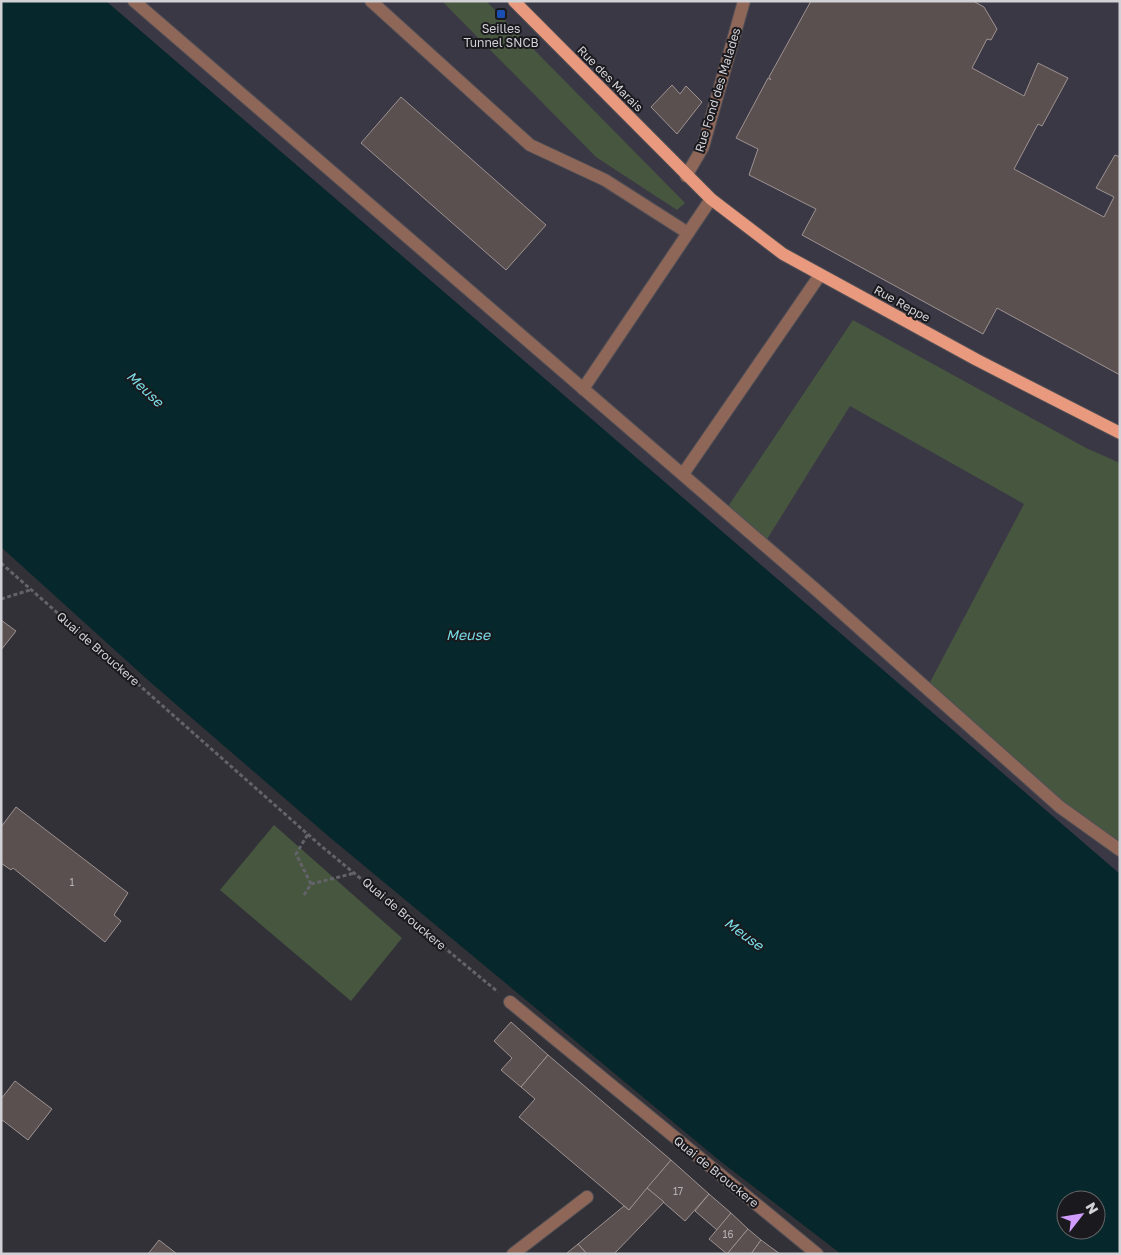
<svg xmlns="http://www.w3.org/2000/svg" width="1121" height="1255" font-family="'Golos Text',sans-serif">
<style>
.built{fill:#3b3846}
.green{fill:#47573f}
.water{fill:#06272b;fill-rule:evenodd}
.building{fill:#5a504f;stroke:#9d9290}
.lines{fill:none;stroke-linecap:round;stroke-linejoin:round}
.minor-casing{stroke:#4f4e54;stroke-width:14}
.major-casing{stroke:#4f4e54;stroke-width:14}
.path{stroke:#646369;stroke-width:3;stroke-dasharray:4 2.5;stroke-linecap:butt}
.minor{stroke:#8e6759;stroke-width:12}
.major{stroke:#e9997d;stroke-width:12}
.transit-dot{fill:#1a4fb4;stroke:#1a191d;stroke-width:2}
.labels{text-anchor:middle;stroke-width:4;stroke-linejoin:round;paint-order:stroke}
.number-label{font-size:10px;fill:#b4b1b4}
.poi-label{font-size:12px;fill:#d2d1d6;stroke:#1a191d}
.street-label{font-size:12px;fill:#d2d1d6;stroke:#1a191d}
.water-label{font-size:14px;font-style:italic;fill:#79dbe5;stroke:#1a191d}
</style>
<rect width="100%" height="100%" fill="#323138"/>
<path class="built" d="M106,1h1014v873l-19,-13z"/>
<g class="green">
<path d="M442,1h44l199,202 -8,7 -81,-53z"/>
<path d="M853,320l233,128 34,15v387l-193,-162 97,-184 -174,-98 -86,138 -39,-33z"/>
<path d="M274,825l128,113 -51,63 -131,-111z"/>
</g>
<path class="water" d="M1,1h105l1014,873v380h-279l-121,-93 -393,-326 -178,-154 -148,-134zM1066,1200h30v30h-30z"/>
<g class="building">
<path d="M811,1h162l11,6 13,22 -6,11 -4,-1 -15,29 52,28 14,-33 30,15 -26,48 -4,-2 -24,45 90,48 10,-20 -18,-9 19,-33 5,2v218l-123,-67 -14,26 -181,-99 14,-26 -67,-34 9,-26 -22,-11 32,-60 3,2 -2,-3z"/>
<path d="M672,85l8,9 6,-8 16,16 -25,32 -26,-27z"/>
<path d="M401,97l145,128 -40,45 -145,-127z"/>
<path d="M1,620l15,11 -15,19z"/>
<path d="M16,807l112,86 -14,22 7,6 -16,21 -92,-74 -2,2 -10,-7v-36z"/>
<path d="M511,1022l37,33 -27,32 -20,-17 11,-12 -18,-17z"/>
<path d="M548,1055l123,105 -42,50 -110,-93 16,-18 -14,-12z"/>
<path d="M15,1081l37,28 -24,31 -27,-21v-20z"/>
<path d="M671,1160l38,34 -24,27 -38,-33z"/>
<path d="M647,1188l17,14 -50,52h-27l-9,-10 46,-38 5,4z"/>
<path d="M709,1194l22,19 -14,17 -22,-19z"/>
<path d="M731,1213l17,16 -21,25 -18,-15z"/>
<path d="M748,1229l13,11 -10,14h-24z"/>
<path d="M159,1240l18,14h-29z"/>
<path d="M761,1240l19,14h-29z"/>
<path d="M578,1244l9,10h-21l1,-1z"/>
</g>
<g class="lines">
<defs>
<g id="minor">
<path d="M134,1l680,587 246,219 60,43"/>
<path d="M371,1l159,144 75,35 83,53"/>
<path d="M686,176l17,-29 41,-146"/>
<path d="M583,389l128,-190"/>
<path d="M683,474l137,-199"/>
<path d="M510,1002l307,252"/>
<path d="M513,1254l74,-57"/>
</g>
<path id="major" d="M514,1l197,198 72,55 194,106 143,73"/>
</defs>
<use href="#minor" class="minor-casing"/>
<use href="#major" class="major-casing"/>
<g class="path">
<path d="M1,563l319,282 178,147"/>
<path d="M1,599l29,-9"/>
<path d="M311,884l44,-11"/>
<path d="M304,895l7,-11 -15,-30 12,-20"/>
</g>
<use href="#minor" class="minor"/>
<use href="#major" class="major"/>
</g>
<rect class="transit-dot" x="496" y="9" width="10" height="10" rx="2.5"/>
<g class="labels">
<g class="number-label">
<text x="72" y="886">1</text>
<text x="678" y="1195">17</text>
<text x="728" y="1238">16</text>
</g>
<g class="poi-label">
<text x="501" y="33">Seilles<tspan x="501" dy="14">Tunnel SNCB</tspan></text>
</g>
<g class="street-label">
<text transform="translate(610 79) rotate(45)" y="4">Rue des Marais</text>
<text transform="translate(718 90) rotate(-73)" y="4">Rue Fond des Malades</text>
<text transform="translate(902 304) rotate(29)" y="4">Rue Reppe</text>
<text transform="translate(98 649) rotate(41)" y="4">Quai de Brouckere</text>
<text transform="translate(404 914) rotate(40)" y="4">Quai de Brouckere</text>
<text transform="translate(716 1172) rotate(39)" y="4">Quai de Brouckere</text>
</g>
<g class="water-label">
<text transform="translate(145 389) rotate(43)" y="5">Meuse</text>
<text x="468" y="640">Meuse</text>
<text transform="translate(744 934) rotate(36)" y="5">Meuse</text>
</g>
</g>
<rect width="1121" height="1255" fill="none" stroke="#d2d1d6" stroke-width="5"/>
<g transform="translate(1081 1215) rotate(59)"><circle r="24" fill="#1a191d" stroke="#646367"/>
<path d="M0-4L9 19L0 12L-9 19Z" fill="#d09dff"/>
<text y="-8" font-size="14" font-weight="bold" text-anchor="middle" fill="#d2d1d6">N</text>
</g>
</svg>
